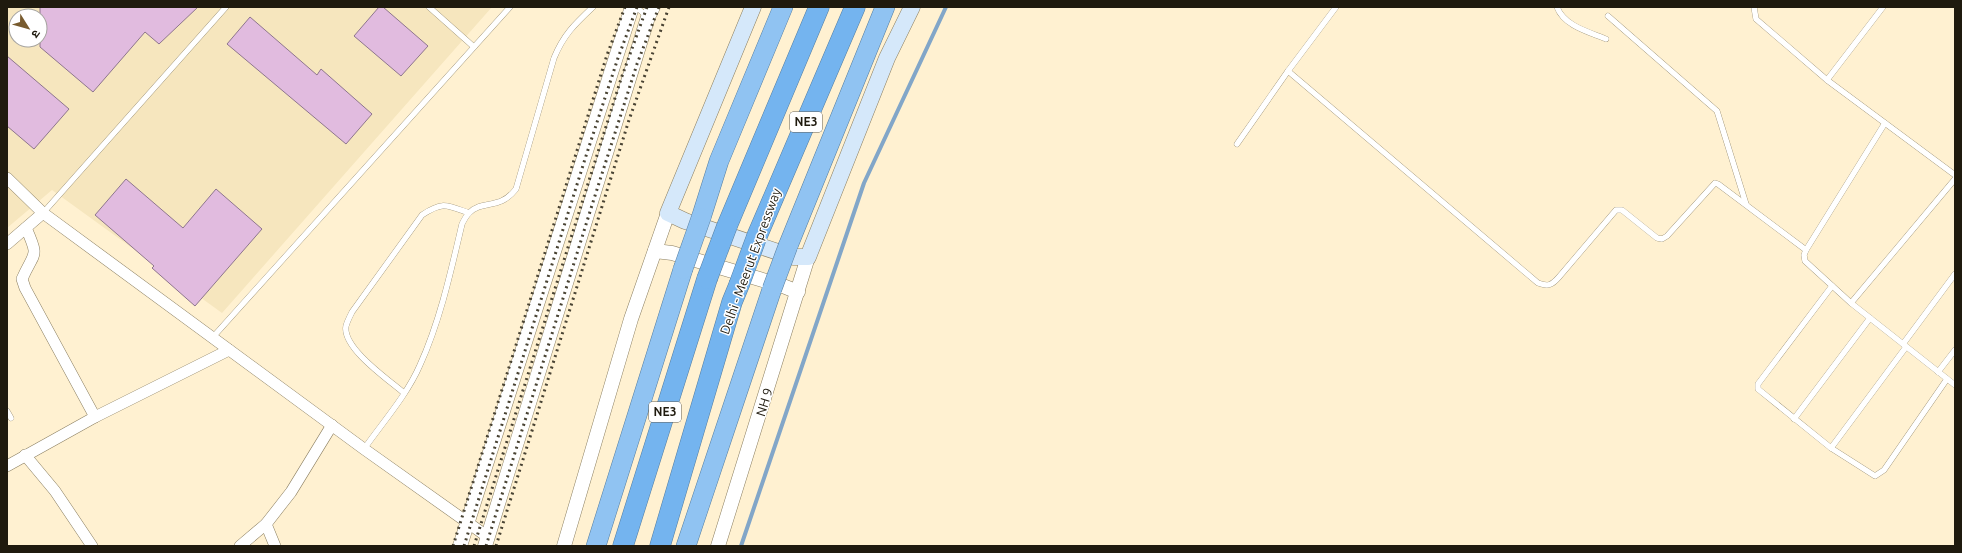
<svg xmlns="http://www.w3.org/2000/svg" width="1962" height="553" font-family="Ubuntu,'Noto Sans Devanagari',sans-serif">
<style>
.built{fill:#f6e6be;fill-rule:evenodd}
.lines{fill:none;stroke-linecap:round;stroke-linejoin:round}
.stream{stroke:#82a6c8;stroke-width:4}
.building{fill:#e1bbdf;stroke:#8e768d}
.service-casing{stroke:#8b7f61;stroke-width:6}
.minor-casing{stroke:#8b7f61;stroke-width:12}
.tertiary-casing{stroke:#8b7f61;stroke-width:15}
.secondary-casing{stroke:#8b7f61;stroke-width:17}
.trunk-casing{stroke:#567ea0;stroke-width:20}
.motorway-casing{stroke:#567ea0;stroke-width:21}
.service{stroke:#fff;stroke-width:5.5}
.minor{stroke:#fff;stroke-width:11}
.tertiary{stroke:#fff;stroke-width:14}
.secondary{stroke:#d5e8fa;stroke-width:16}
.trunk{stroke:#90c3f2;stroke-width:19}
.motorway{stroke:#74b4ef;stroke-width:20}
.rail{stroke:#494333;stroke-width:3;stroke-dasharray:2 4;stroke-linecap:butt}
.trunk-bridge-casing{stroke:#567ea0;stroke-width:20;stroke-linecap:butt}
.motorway-bridge-casing{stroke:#567ea0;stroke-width:21;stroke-linecap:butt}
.trunk-bridge{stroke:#90c3f2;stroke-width:19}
.motorway-bridge{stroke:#74b4ef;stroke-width:20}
.labels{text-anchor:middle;stroke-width:3;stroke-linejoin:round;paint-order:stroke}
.shield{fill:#fff;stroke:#625f56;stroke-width:1}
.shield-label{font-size:12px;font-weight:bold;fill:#1f1a0e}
.street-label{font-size:13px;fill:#1f1a0e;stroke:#fff}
</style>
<rect width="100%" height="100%" fill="#fff1d1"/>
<path class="built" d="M7,7h485l-270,306 -170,-123 -45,38zM16,16h24v24h-24z"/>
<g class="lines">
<path class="stream" d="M741,546l123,-363 82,-176"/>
</g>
<g class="building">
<path d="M40,7h158l-39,37 -14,-12 -52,60 -53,-45z"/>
<path d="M379,7h4l45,39 -27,30 -47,-40z"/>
<path d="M250,17l67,58 4,-6 51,45 -26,30 -119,-100z"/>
<path d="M7,56l62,53 -35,40 -27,-23z"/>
<path d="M126,179l57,49 33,-39 46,40 -67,77 -43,-38 2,-2 -59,-51z"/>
</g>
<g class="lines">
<defs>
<g id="service">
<path d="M429,7l45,40"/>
<path d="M636,7l12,10"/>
<path d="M1557,7c7,19 32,25 49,32"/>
<path d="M1754,7l2,12 71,61 128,95"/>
<path d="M1608,16l109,95 29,93"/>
<path d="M1288,71l250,212c10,4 14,2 21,-6l57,-67h6l35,28 5,1 5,-3 48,-53 3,1 88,66"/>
<path d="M1827,80l56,-73"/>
<path d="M1885,123l-79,127 -2,5 1,6 46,42 104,82"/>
<path d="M1237,144l51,-73 48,-64"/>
<path d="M43,213l183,-206"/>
<path d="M1832,286l-74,98v5l73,59 44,28 9,-6 63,-91"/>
<path d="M1851,303l104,-124"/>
<path d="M213,337l297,-330"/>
<path d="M1903,344l52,-70"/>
<path d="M1938,372l17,-22"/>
<path d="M404,393c-15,-13 -62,-45 -58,-67 1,-4 4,-10 6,-14l70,-97c21,-14 25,-10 47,-2"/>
<path d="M7,411l4,7"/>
<path d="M1794,419l76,-101"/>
<path d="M1831,448l75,-101"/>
<path d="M364,449c19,-27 43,-54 56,-84 20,-44 31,-94 42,-141 2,-4 4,-8 7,-11 14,-14 30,-2 47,-24l38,-131c10,-24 21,-34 39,-51"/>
</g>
<g id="minor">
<path d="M7,178l36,35 321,236 124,88"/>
<path d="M26,228c14,31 8,23 -4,51l3,9 70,129"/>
<path d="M7,244l36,-31"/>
<path d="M25,455l30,36 37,55"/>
<path d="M7,466l88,-49 134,-67"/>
<path d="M266,524l9,22"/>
<path d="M240,546l26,-22 25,-32 41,-67"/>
</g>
<g id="tertiary">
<path d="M655,251l17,2 111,33 15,6"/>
<path d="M460,546l172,-539"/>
<path d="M485,546l163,-529 5,-10"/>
<path d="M564,546l67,-227 37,-106"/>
<path d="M718,546l90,-289"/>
</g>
<path id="secondary" d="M753,7l-85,206 17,8 108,36h15l79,-199 25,-51"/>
<g id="trunk">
<path d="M701,218l18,-57 64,-154"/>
<path d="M788,246l97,-239"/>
<path d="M596,546l87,-277"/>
<path d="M686,546l86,-257"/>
</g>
<g id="motorway">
<path d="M727,226l92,-219"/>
<path d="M757,236l98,-229"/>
<path d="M623,546l84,-267"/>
<path d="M660,546l72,-244 7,-17"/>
</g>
</defs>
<use href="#service" class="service-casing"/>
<use href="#minor" class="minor-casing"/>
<use href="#tertiary" class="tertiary-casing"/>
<use href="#secondary" class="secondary-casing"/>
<use href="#trunk" class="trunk-casing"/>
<use href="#motorway" class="motorway-casing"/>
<use href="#service" class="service"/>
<use href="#minor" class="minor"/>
<use href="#tertiary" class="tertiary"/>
<use href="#secondary" class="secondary"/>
<use href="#trunk" class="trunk"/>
<use href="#motorway" class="motorway"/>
<g class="rail">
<path d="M453,546l154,-491 18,-48"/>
<path d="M464,546l121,-387 33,-101 19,-51"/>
<path d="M474,546l147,-467 26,-72"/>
<path d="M486,546l107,-344 44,-138 22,-57"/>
<path d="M496,546l133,-426 40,-113"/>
</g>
<defs>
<g id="trunk-bridge">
<path d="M683,269l18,-51"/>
<path d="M772,289l16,-43"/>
</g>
<g id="motorway-bridge">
<path d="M707,279l20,-53"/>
<path d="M739,285l18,-49"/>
</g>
</defs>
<use href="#trunk-bridge" class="trunk-bridge-casing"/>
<use href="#motorway-bridge" class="motorway-bridge-casing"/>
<use href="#trunk-bridge" class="trunk-bridge"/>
<use href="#motorway-bridge" class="motorway-bridge"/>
</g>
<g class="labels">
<g class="shield">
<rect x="790" y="112" width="32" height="20" rx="3"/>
<rect x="649" y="402" width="32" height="20" rx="3"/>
</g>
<g class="shield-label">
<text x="806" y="126">NE3</text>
<text x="665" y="416">NE3</text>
</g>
<g class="street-label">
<text transform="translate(750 261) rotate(-70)" y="5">Delhi - Meerut Expressway</text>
<text transform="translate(764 402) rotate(-73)" y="5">NH 9</text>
</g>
</g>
<rect width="1962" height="553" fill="none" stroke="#1f1a0e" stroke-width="16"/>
<g transform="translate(28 28) rotate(127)"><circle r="19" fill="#ffffff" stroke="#a5a39f"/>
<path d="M0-3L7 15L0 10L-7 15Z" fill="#785b2f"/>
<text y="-6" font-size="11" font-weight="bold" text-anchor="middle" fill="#1f1a0e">उ</text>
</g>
</svg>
